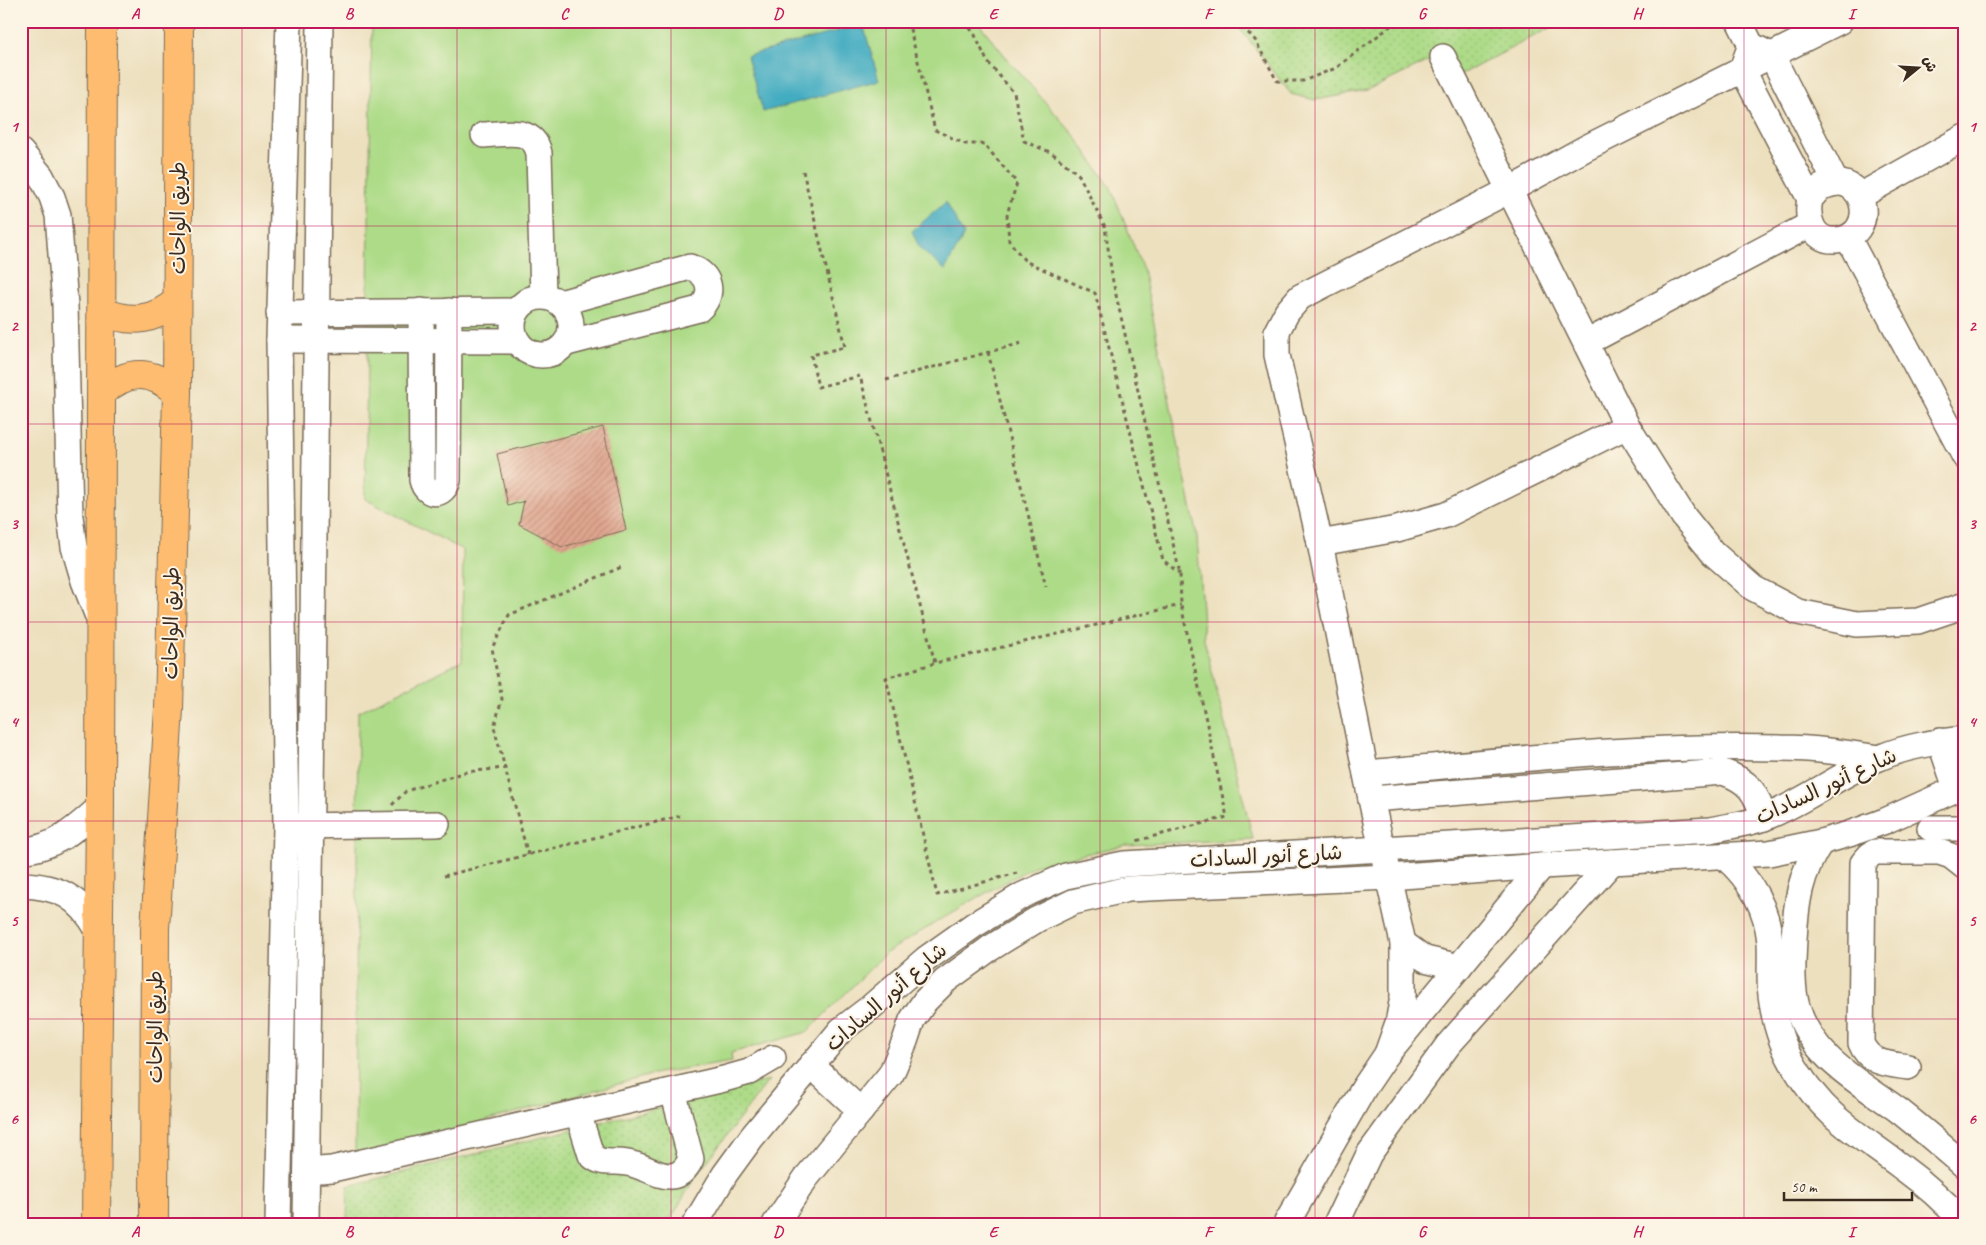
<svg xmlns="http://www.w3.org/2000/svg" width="1986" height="1245" font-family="Caveat,'Playpen Sans Arabic',sans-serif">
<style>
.grass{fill:url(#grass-dots);stroke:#748253}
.pitch{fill:#addb88;stroke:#748253}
.water{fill:#42acc1;stroke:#3e6b70}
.building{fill:url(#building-hatch)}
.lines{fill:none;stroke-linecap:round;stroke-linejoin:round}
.minor-casing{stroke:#796a56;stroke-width:28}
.highway-casing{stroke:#796a56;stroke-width:30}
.path{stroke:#796a56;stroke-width:3;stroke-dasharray:4 4;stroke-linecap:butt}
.minor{stroke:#fff;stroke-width:25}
.highway{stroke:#febc70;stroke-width:28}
.grid{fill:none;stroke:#c2185b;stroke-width:1;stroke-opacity:0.55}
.labels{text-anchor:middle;stroke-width:4;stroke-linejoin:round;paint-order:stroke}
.street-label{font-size:21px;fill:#3b2a1e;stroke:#fcf5e5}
.neatline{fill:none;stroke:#c2185b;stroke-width:2}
.grid-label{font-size:16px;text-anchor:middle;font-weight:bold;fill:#c2185b}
</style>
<defs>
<pattern id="grass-dots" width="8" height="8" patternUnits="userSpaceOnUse" patternTransform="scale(1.25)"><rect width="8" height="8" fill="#addb88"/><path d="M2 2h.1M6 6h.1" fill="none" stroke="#96bc75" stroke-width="1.8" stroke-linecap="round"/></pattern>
<pattern id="building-hatch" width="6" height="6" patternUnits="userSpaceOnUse" patternTransform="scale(1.25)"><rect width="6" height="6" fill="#e0a68f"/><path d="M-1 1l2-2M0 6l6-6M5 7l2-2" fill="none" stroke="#b78774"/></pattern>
</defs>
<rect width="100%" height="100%" fill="#fcf5e5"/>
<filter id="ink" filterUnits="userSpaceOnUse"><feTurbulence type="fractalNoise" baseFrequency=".02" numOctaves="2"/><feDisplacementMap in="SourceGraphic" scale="10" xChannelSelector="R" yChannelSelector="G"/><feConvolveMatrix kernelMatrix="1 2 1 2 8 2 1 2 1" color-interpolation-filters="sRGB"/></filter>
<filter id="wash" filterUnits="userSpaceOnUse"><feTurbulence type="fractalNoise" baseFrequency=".0096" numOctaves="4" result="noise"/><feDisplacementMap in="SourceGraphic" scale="20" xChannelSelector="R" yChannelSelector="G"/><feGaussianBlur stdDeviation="1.12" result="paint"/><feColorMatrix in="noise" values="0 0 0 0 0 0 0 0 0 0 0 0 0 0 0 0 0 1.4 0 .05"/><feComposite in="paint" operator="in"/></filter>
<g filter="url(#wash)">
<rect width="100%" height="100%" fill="#ede0bf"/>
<g class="grass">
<path d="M1234,21h329l-116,61 -16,-22 -64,31 -52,9 -24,-6z"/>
<path d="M769,1080l-75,99 -26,45h-321l1,-38z"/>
</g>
<path class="pitch" d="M372,21h605l33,41 65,74 36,52 32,81 54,267 7,103 49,200 -127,6 -90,20 -73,41 -77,47 -79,79 -76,21 1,8 -74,12 -303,84 3,-445 104,-51 1,-111 -98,-51z"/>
<g class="water">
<path d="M863,24l16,56 -116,32 -16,-56z"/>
<path d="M946,202l18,33 -19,35 -25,-21 -8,-18z"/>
</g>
<g id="blocks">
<path class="building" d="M603,427l23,103 -64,17 -43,-23 5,-23 -16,5 -11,-52z"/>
</g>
</g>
<g filter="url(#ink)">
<use href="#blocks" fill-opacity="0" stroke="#796a56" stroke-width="1"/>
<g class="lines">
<defs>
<g id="minor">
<path d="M1739,21l12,24 21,11 64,127"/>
<path d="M1751,45l-9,24 68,130c-4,18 2,43 26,41 43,-4 30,-65 -4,-56 -3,1 -8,2 -11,3 -4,3 -7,8 -11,12"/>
<path d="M1443,57l184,369 57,91 29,36 40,35 45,24 59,12 61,-3 47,-16"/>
<path d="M484,135c21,-1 49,-9 55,18l4,143"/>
<path d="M21,152l20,24 11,21 6,18 7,90 5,211 4,31 10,34 15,38"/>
<path d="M1860,196l105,-59"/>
<path d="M1848,238l117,219"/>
<circle cx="542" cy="326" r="29"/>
<path d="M560,303l130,-36c21,7 25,28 9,42l-132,34"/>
<path d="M421,311l1,169c4,17 22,17 26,0l1,-169"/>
<path d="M279,313l238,-2"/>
<path d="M279,340l238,1"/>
<path d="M1586,343l225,-119"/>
<path d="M1320,543l77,-14 49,-14 181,-89"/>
<path d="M1940,741l16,47"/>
<path d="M1366,773c138,-12 276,-29 415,-25 33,0 66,5 98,10"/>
<path d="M1371,799l352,-27c26,9 33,20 41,46"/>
<path d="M296,826l141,-2"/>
<path d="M1930,828h35"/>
<path d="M1821,842c-21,31 -25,61 -27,97 -1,23 -3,46 3,68 15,51 61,74 101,103 23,18 45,37 67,56"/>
<path d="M21,850c32,0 57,-23 79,-43"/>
<path d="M1725,857c25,22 42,51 45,85 1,17 -1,35 1,53 3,25 11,52 25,74 30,50 63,65 107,99 22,16 43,35 62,56"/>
<path d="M21,885c38,1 58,12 77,45"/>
<path d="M1403,943l22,16 34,8"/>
<path d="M1387,1054l11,-31 5,-26v-54l-32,-144 -51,-256 -43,-188v-24l10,-19 13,-15 210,-107 76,-42 254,-127"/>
<path d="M811,1065l50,46"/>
<path d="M1908,1067c-19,-3 -39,-3 -47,-24l2,-180 7,-8 5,-3h64l12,4 14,11"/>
<path d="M578,1113l13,42c11,11 22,5 36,8 24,3 48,30 64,-4l-18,-68"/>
<path d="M307,1171l25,-2 392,-90 25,-7 24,-14"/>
<path d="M278,1224l8,-398 -7,-486 10,-319"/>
<path d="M306,1224l14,-1203"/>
<path d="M695,1224l30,-50 27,-37 89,-107 30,-23 55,-48 48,-34 49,-30 43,-19 58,-12 586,-34c18,-4 39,-6 56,-13 40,-16 74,-43 113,-59 27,-12 57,-16 86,-19"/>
<path d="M775,1224l31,-46 85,-104 14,-33 7,-21 13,-19 20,-20 44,-32 47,-29 37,-18 55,-13 260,-12 154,-11 227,-13 52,-11 28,-8 36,-13 80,-36"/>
<path d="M1286,1224l78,-136 23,-34 155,-188"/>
<path d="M1336,1224l33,-70 79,-109 164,-183"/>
</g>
<g id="highway">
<path d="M102,311c28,13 52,10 75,-10"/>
<path d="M102,393c25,-24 50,-24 75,0"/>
<path d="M96,1224l4,-417 2,-786"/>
<path d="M154,1224l1,-295 14,-220 8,-316 2,-372"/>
</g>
</defs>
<use href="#minor" class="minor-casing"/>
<use href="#highway" class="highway-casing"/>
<g class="path">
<path d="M908,21l27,109 30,14h19l33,39 -10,31 2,27 16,20 70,32 68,267 17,14"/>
<path d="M965,21l10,14 12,26 27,32 10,48 28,12 27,22 26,52 8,55 67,292 1,31 46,212 -91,24"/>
<path d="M1237,21l18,19 22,41h26l33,-13 61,-47"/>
<path d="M803,171l42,176 -34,8 7,32 42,-11 75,287"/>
<path d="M988,352l58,235"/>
<path d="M886,380l136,-37"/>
<path d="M392,805l14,-14 59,-19 40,-4"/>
<path d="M528,855l-34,-128 8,-28 -10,-51 17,-33 115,-49"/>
<path d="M1017,873l-80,22 -51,-217 49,-15 246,-58"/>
<path d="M444,876l236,-60"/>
</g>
<use href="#minor" class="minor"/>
<use href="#highway" class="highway"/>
</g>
</g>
<path class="grid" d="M242,21v1203M457,21v1203M671,21v1203M886,21v1203M1100,21v1203M1315,21v1203M1529,21v1203M1744,21v1203M21,226h1944M21,424h1944M21,622h1944M21,821h1944M21,1019h1944"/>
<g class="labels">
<g class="street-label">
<text transform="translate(178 218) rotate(-90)" y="7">طريق الواحات</text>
<text transform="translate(171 623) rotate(-89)" y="7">طريق الواحات</text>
<text transform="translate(1826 786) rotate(-25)" y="7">شارع أنور السادات</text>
<text transform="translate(1266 856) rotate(-3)" y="7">شارع أنور السادات</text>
<text transform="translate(886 997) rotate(-41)" y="7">شارع أنور السادات</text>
<text transform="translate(155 1027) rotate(-90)" y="7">طريق الواحات</text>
</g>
</g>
<rect width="1986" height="1245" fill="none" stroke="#fcf5e5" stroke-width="55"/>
<g transform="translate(1918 68) rotate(72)" stroke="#fcf5e5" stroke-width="4" paint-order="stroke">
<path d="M0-4L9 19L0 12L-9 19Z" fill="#3b2a1e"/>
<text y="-8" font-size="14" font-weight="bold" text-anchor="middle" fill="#3b2a1e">ش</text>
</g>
<path d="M1784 1192v8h128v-8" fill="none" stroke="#3b2a1e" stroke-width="2.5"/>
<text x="1791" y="1192" font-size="15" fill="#3b2a1e" stroke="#fcf5e5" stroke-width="4" paint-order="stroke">50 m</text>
<rect x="28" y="28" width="1930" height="1190" class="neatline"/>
<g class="grid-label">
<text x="135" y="19">A</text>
<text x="349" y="19">B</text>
<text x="564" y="19">C</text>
<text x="778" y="19">D</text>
<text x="993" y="19">E</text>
<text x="1208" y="19">F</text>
<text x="1422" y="19">G</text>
<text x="1637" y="19">H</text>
<text x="1851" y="19">I</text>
<text x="14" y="132">1</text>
<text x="1972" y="132">1</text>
<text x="14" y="331">2</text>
<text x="1972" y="331">2</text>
<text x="14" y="529">3</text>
<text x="1972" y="529">3</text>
<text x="14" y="727">4</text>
<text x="1972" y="727">4</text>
<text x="14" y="926">5</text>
<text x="1972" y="926">5</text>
<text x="14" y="1124">6</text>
<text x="1972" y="1124">6</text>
<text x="135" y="1237">A</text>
<text x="349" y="1237">B</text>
<text x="564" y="1237">C</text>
<text x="778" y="1237">D</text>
<text x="993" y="1237">E</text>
<text x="1208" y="1237">F</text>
<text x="1422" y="1237">G</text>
<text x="1637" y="1237">H</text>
<text x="1851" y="1237">I</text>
</g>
</svg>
